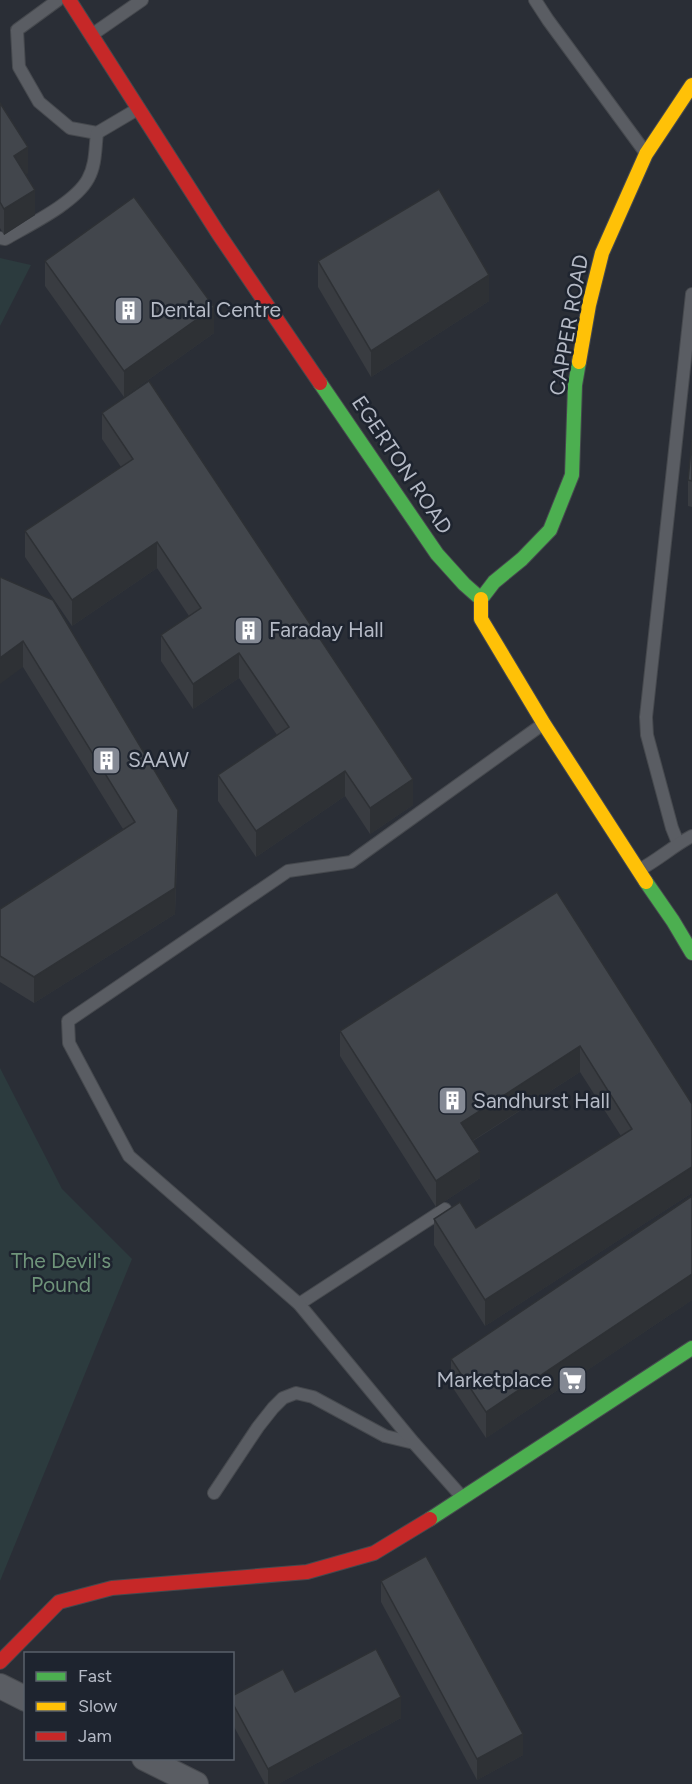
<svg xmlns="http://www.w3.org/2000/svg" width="692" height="1784" font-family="Figtree,sans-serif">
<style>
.green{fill:#2c3b3e}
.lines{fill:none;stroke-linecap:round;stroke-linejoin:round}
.lane-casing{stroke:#46494e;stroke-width:14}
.street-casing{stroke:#46494e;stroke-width:26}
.fast-casing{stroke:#46494e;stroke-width:16}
.slow-casing{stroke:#46494e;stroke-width:16}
.jam-casing{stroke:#46494e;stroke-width:16}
.lane{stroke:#5a5d63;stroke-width:12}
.street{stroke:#5a5d63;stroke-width:24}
.fast{stroke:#4caf50;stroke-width:14}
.slow{stroke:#ffc107;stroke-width:14}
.jam{stroke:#c62828;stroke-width:14}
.wall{fill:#393c41}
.shaded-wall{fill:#2e3135}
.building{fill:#42464c;stroke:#2e3135;stroke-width:1.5}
.labels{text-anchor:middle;stroke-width:5;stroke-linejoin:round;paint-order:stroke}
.poi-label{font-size:21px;fill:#b5bac6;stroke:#1e242f;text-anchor:start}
.street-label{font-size:21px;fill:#b5bac6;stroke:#1e242f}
.park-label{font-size:21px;fill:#6f947a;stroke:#1e242f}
</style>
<rect width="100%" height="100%" fill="#2a2e36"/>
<g class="green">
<path d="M0,258l31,7 -31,61z"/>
<path d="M0,1068l62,121 70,70 -132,322z"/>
</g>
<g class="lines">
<defs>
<g id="lane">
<path d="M58,0l-41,30 2,37 20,35 31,26 27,5 39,-23"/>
<path d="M535,0l13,20 97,132"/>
<path d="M93,34l49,-34"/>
<path d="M0,238l5,1c24,-14 70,-36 83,-60 8,-14 7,-30 9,-46"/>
<path d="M678,843l-6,-15 -25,-93 -1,-18 46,-423"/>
<path d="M639,870c19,-10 34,-24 53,-34"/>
<path d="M299,1304l146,-95"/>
<path d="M214,1493l44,-66 15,-19 10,-10 13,-5 17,4 72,39 29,7"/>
<path d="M462,1497l-48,-54 -115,-139 -170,-148 -60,-113 -1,-22 220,-150 63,-9 192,-138"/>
</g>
<g id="street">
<path d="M0,1686l26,13"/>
<path d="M144,1758l52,26"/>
</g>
<g id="fast">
<path d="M320,383l117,171 27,30 17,15"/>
<path d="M481,599l13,-17 28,-23 28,-29 22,-55 3,-90 4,-23"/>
<path d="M646,882l27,39 19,32"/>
<path d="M430,1519l262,-171"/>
</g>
<g id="slow">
<path d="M579,362l10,-57 13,-52 44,-99 46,-69"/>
<path d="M481,599v20l63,105 102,158"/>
</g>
<g id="jam">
<path d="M69,0l149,233 102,150"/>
<path d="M0,1662l59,-60 53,-14 195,-16 67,-19 56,-34"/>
</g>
</defs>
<use href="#lane" class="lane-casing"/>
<use href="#street" class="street-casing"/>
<use href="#fast" class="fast-casing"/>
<use href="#slow" class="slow-casing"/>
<use href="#jam" class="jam-casing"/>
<use href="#lane" class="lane"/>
<use href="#street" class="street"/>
<use href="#fast" class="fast"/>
<use href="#slow" class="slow"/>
<use href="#jam" class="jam"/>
</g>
<g class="wall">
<path d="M0,103l28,70 -3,1 10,41 -31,20 -4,-7z"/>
<path d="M45,261l169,72 -90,64 -79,-111z"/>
<path d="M318,261l171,40 -118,76 -53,-90z"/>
<path d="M102,413l311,392 -43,29 -25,-38 -89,61 -38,-56v-26l59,-40 -38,-57 -46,31 -32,-48v-26l28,-19 -32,-48 -85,58 -47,-69v-26l96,-64 -19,-28z"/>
<path d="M692,439v68l-4,-1v-26z"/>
<path d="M0,577l178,259 -3,78 -141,89 -34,-21v-74v1l123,-80 -100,-162z"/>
<path d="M557,892l135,212v89l-207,133 -51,-81v-26l42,9 145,-92 -41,-64 -107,69 7,37 -44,29 -96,-151v-25z"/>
<path d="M692,1196v104l-206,138 -35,-53v-26z"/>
<path d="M381,1581l142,174 -46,25 -96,-178z"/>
<path d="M295,1692l106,26 -123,66h-13l-33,-61v-27z"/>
</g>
<g class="shaded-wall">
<path d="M28,147v26l-14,9v-26z"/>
<path d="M35,190v25l-31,20v-26z"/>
<path d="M489,275v26l-118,76v-26z"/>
<path d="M214,307v26l-90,64v-26z"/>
<path d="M157,542v26l-85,58v-26z"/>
<path d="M23,641v26l-23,17v-26z"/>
<path d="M239,653v25l-46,31v-25z"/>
<path d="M345,771v25l-89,61v-26z"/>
<path d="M413,779v26l-43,29v-26z"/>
<path d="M178,810l-3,104 -141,89v-26z"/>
<path d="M580,1046v26l-119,76v-25z"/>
<path d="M480,1152v26l-44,29v-26z"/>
<path d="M692,1167v26l-207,133v-26z"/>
<path d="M692,1274v26l-206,138v-26z"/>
<path d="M401,1697v21l-123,66h-10v-15z"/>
<path d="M523,1734v21l-46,25v-21z"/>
</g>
<g class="building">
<path d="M0,103l28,44 -14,9 21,34 -31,19 -4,-7z"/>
<path d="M439,189l50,86 -118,76 -53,-90z"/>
<path d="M134,197l80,110 -90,64 -79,-110z"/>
<path d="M149,381l264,398 -43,29 -25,-37 -89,60 -38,-56 71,-48 -50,-74 -46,31 -32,-49 40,-27 -44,-66 -85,58 -47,-69 108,-72 -31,-46z"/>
<path d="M692,439v42l-4,-1z"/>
<path d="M0,577l53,23 125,210 -3,78 -141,89 -34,-21v-48v1l135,-87 -112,-181 -23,17z"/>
<path d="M557,892l135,212v63l-207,133 -51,-81 26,-17 16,26 156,-99 -52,-83 -119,77 19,29 -44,29 -96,-150z"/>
<path d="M692,1196v78l-206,138 -35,-53z"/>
<path d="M426,1556l97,178 -46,25 -96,-178z"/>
<path d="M376,1649l25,48 -133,72 -36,-67v-6l51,-27 12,23z"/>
</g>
<defs>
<symbol id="building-square" viewBox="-11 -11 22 22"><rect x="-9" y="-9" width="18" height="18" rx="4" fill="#848994" stroke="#1e242f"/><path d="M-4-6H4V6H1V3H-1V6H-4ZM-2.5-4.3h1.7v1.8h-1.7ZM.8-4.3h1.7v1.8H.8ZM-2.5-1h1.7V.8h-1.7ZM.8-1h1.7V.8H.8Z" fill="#fff"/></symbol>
<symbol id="supermarket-square" viewBox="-11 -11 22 22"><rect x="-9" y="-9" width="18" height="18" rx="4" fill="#848994" stroke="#1e242f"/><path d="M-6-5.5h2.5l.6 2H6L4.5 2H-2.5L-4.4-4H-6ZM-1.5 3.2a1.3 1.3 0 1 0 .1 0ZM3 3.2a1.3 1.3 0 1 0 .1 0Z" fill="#fff"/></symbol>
</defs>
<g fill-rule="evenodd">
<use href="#building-square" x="112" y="294" width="33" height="33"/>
<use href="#building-square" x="232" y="614" width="33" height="33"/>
<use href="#building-square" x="90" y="744" width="33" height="33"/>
<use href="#building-square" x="436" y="1084" width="33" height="33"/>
<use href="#supermarket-square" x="556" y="1364" width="33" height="33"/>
</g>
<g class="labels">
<g class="poi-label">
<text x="150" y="317">Dental Centre</text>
<text x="269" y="637">Faraday Hall</text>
<text x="128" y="767">SAAW</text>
<text x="473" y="1108">Sandhurst Hall</text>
<text x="552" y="1387" text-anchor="end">Marketplace</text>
</g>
<g class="street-label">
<text transform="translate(569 325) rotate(-80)" y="7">CAPPER ROAD</text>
<text transform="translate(402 465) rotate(56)" y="7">EGERTON ROAD</text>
</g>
<g class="park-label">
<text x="61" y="1268">The Devil's<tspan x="61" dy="24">Pound</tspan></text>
</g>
</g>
<rect x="24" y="1652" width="210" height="108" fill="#1e242f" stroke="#5a606b" stroke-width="1.5"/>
<rect x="36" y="1672" width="30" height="9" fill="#4caf50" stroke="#5a606b" stroke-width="1.5"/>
<text x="78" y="1682" font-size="18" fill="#b5bac6">Fast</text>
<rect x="36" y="1702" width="30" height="9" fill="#ffc107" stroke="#5a606b" stroke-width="1.5"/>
<text x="78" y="1712" font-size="18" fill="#b5bac6">Slow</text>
<rect x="36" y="1732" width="30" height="9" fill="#c62828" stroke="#5a606b" stroke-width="1.5"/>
<text x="78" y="1742" font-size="18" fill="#b5bac6">Jam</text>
</svg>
